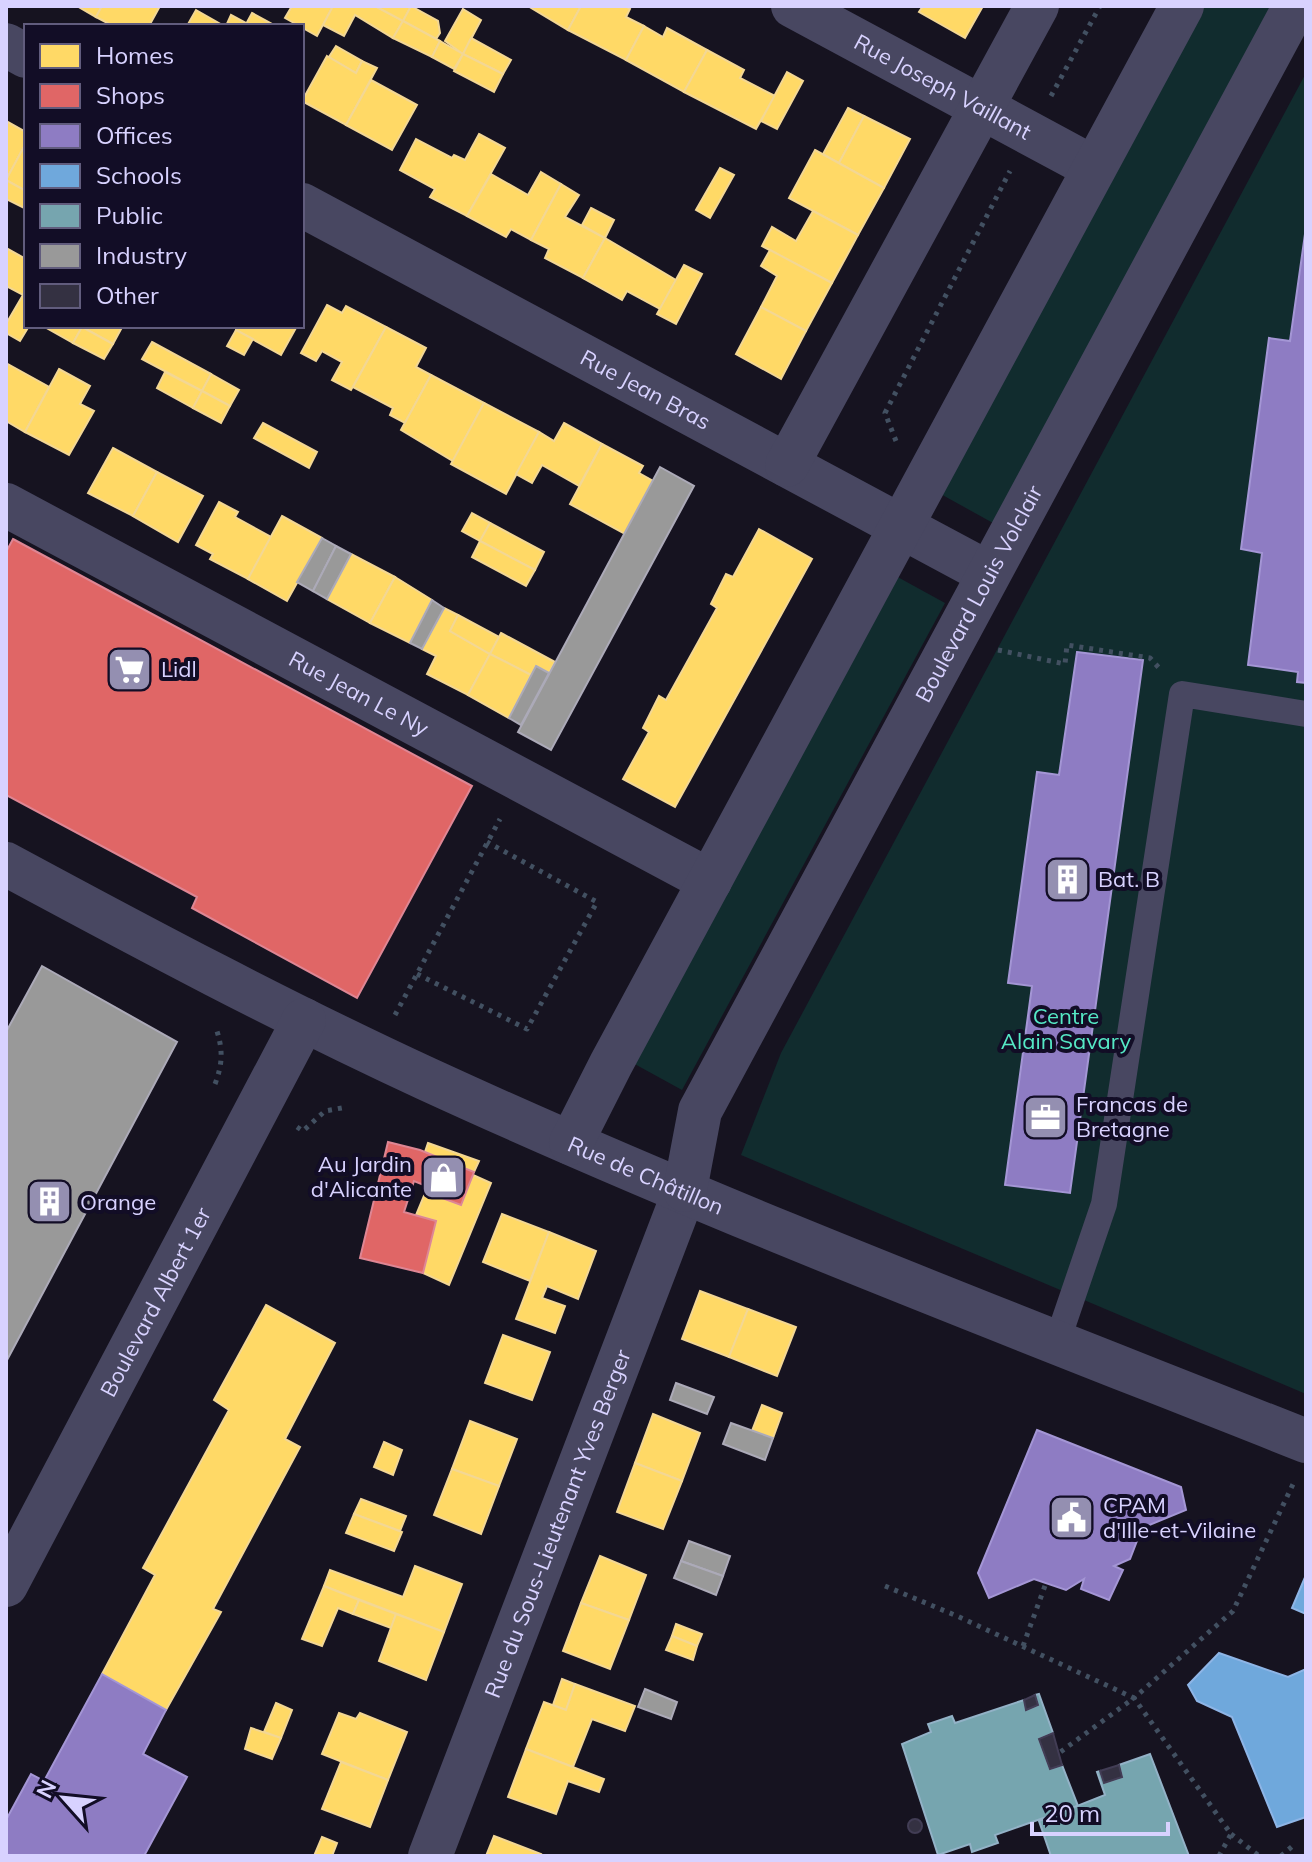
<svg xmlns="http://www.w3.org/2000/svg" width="1312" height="1862" font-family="Mulish,sans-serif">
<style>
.green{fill:#112c2e}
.homes{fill:#ffd966;stroke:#f3d794;stroke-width:2}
.shops{fill:#e06666;stroke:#de8694;stroke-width:2}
.offices{fill:#8e7cc3;stroke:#a496d5;stroke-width:2}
.schools{fill:#6fa8dc;stroke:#8eb5e6;stroke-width:2}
.public{fill:#76a5af;stroke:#93b2c7;stroke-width:2}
.industry{fill:#999;stroke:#acaab8;stroke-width:2}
.building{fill:#343142;stroke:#423d55;stroke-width:2}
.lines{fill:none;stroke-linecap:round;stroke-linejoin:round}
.path{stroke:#425061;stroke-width:5;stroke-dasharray:4 6;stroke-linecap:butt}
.service{stroke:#484761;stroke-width:26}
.minor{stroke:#484761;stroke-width:44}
.tertiary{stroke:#484761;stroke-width:44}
.labels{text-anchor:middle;stroke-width:8;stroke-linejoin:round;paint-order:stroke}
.street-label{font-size:22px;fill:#d8d2ff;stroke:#120d26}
.poi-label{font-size:22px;fill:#d8d2ff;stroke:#120d26;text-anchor:start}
.park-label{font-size:22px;fill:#55e8c5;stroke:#120d26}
</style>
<rect width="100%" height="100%" fill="#161320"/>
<g class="green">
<path d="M1200,6h73l-280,517 -56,-31z"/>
<path d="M1306,73v1321l-565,-239 40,-102z"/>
<path d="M894,575l51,28 -263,487 -51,-28z"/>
</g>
<g class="homes">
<path d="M77,6h25l-6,11z"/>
<path d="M102,6h58l-11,20h-36l-17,-9z"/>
<path d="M292,6h41l-16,30 -32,-18z"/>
<path d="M333,6h42l28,15 -10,17 -38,-23 -11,21 -21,-11z"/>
<path d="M375,6h36l-8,15z"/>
<path d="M411,6l27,15 2,12 -4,6 -33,-18z"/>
<path d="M528,6h53l-13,24z"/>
<path d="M581,6h44l5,3 -4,8 18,9 -18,34 -58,-30z"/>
<path d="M923,6h60l-18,32 -46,-26z"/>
<path d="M463,9l18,11 -18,34 -18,-13z"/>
<path d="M196,10l28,16h-37z"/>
<path d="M252,13l20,11 -1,2h-26z"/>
<path d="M231,15l15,8 -1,3h-19z"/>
<path d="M403,21l37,20 -8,16 -39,-19z"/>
<path d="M644,26l19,11 4,-9 40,22 -23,42 -58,-32z"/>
<path d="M471,38l40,22 -8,14 -40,-20z"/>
<path d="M440,41l23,13 -9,15 -22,-12z"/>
<path d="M336,46l26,15 -6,12 -27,-16z"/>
<path d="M707,50l37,20 -4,8 35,18 -19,33 -72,-37z"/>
<path d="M463,54l40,20 -9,18 -40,-21z"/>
<path d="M327,56l29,17 6,-12 15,7 -31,57 -44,-24z"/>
<path d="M787,72l16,9 -26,48 -16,-8z"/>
<path d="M371,80l46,25 -25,45 -46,-25z"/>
<path d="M848,108l16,8 -25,47 -16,-9z"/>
<path d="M864,116l46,23 -26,49 -45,-25z"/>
<path d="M6,121l20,11v11l-20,37z"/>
<path d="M479,134l26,14 -38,68 -37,-19 5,-8 -35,-19 16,-31 36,19 2,-3 11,5z"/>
<path d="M26,143v48l-20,-11z"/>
<path d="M815,150l69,38 -26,47 -69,-37z"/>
<path d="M720,168l14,7 -24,43 -14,-8z"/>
<path d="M541,172l20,12 -30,56 -20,-11 -5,8 -39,-21 24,-42 37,21z"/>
<path d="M6,180l20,11v18l-20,-10z"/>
<path d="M561,184l18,11 -14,22 40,21 -22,40 -38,-20 4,-9 -18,-9z"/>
<path d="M591,208l23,12 -9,18 -23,-13z"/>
<path d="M813,211l45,24 -26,48 -70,-37 10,-19 24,14z"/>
<path d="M605,238l71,42 -16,29 -33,-18 -5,9 -39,-22z"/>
<path d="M6,248l20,11v30l-3,6 -17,-9z"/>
<path d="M770,250l62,33 -26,48 -45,-24 16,-31 -16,-10z"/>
<path d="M684,265l18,9 -26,50 -19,-10z"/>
<path d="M23,295l3,2v29h3l-9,15 -14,-8v-9z"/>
<path d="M327,305l15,8 4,-7 40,21 -35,63 -19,-10 10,-18 -20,-11 -6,10 -15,-8z"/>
<path d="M761,307l45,24 -25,48 -45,-25z"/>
<path d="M43,326h38l1,1 -9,16z"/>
<path d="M116,326l5,3 -8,15 -31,-17z"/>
<path d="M238,326h59l-16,29 -45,-25z"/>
<path d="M82,327l31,17 -9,15 -31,-16z"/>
<path d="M386,327l40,21 -10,19 15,8 -26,48 -15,-8 3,-7 -40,-21z"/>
<path d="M236,330l17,9 -9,16 -17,-9z"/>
<path d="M152,342l59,32 -9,17 -60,-32z"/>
<path d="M6,363l43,24 -24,45 -19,-11z"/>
<path d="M59,369l31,17 -10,18 14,7 -25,44 -44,-23z"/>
<path d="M165,372l37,19 -9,17 -36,-20z"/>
<path d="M211,374l28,16 -9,16 -28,-15z"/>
<path d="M431,375l53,28 -31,58 -52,-31z"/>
<path d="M202,391l28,15 -9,17 -28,-15z"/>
<path d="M484,403l55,29 -33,62 -55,-30z"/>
<path d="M263,423l54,29 -8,16 -55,-30z"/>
<path d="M564,423l38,21 -23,42 -37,-21 -10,18 -16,-9 23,-42 15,9z"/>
<path d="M602,444l41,22 -4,7 14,8 -28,53 -55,-30z"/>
<path d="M113,448l44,24 -24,44 -45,-23z"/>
<path d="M157,472l46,24 -25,46 -45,-26z"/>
<path d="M219,502l19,10 -3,5 36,20 -23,42 -38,-20 3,-5 -17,-9z"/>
<path d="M472,513l18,10 -10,18 -18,-10z"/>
<path d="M282,516l40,22 -35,63 -39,-22z"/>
<path d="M490,523l54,29 -9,18 -55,-29z"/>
<path d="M759,529l53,30 -137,248 -52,-28 26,-47 -6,-4 16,-32 7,4 51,-92 -6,-4 15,-30 7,3z"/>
<path d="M480,541l55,29 -9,16 -54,-29z"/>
<path d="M351,554l44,23 -25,46 -43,-24z"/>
<path d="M395,577l37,23 -22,43 -40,-20z"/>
<path d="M444,608l14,7 -8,16 40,23 -22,41 -41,-21 9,-18 -14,-7z"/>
<path d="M458,615l41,22 -9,17 -40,-23z"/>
<path d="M501,633l54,29 -6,11 -13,-7 -5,9 -41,-21z"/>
<path d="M490,654l41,21 -22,43 -41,-23z"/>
<path d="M428,1143l51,18 -5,11 -49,-20z"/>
<path d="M473,1175l18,8 -42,102 -26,-12 13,-52 -20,-6 12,-29 16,7 -2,5 19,7z"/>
<path d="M502,1214l47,18 -19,49 -47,-19z"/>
<path d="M549,1232l47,19 -18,48 -31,-13 -5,12 23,8 -10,27 -39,-14z"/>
<path d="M700,1291l48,18 -19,48 -47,-18z"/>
<path d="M266,1305l69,38 -50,96 15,8 -87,162 8,3 -55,98 -64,-36 53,-99 -12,-7 86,-158 -15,-10z"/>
<path d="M748,1309l48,18 -19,49 -48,-19z"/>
<path d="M503,1335l47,17 -18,48 -47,-17z"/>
<path d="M762,1405l20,8 -9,25 -21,-7z"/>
<path d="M653,1414l47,19 -18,48 -47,-18z"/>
<path d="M470,1421l47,18 -18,47 -47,-17z"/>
<path d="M384,1442l18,8 -9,25 -19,-8z"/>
<path d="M635,1463l47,18 -19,48 -46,-17z"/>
<path d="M452,1469l47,17 -18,48 -47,-19z"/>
<path d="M361,1499l45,17 -6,15 -46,-17z"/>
<path d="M354,1514l48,18 -8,19 -48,-18z"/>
<path d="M600,1556l46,19 -17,45 -48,-17z"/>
<path d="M415,1566l47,18 -18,48 -120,-46 6,-16 73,27z"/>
<path d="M324,1586l35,14 -6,14 -15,-6 -16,38 -20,-7z"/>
<path d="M359,1600l37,14 -5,14 -38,-14z"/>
<path d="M581,1603l48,17 -19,49 -47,-18z"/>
<path d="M396,1614l48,18 -18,48 -47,-19z"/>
<path d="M676,1624l26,10 -5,12 -25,-10z"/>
<path d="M672,1636l25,10 -4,14 -27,-10z"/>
<path d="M562,1679l13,5 -9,26 -13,-5z"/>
<path d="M575,1684l60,22 -10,25 -33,-12 -19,48 -47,-18 18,-47 22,8z"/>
<path d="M276,1703l16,7 -11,28 -17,-6z"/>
<path d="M339,1713l17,6 4,-6 47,19 -19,48 -66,-26z"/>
<path d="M251,1728l30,10 -9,21 -27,-10z"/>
<path d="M526,1749l78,30 -5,13 -31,-11 -12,33 -48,-17z"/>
<path d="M341,1762l47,18 -18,47 -48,-18z"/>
<path d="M494,1836l47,18 -1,2h-54z"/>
<path d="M322,1837l15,6 -5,13h-18z"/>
</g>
<g class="shops">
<path d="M13,539l459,247 -115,212 -165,-90 5,-11 -191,-102v-243z"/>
<path d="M388,1142l32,8 54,22 -13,33 -19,-7 2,-5 -30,-12 -10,31 32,9 -13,52 -63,-15z"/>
</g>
<g class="offices">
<path d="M1306,227v456l-9,-1 1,-10 -50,-7 14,-112 -21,-4 28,-211 21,3z"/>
<path d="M1077,652l66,8 -73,533 -65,-8 27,-199 -24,-3 29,-211 22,3z"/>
<path d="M1037,1430l144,57 5,23 -44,18 -12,31 -16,7 9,4 -14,30 -28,-11 3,-10 -18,11 -32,-11 -45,19 -11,-25z"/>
<path d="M102,1674l64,36 -23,44 44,23 -43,79h-138v-36l25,-46 13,7z"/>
</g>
<g class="schools">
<path d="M1306,1575v39l-14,-6z"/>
<path d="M1219,1653l69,24 18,-8v148l-29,10 -45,-110 -35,-16 -9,-16z"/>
</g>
<g class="public">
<path d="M1039,1694l14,39 -14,6 11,30 12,-4 16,41 -83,29 3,8 -26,9 -2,-8 -32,11 -36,-111 29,-12 -3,-8 24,-8 3,7 69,-23 2,10 12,-5 -3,-10z"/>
<path d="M1150,1754l39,102h-138l-12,-35 66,-26 -8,-23 3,-1 4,12 18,-6 -3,-12z"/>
</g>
<g class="industry">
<path d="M660,467l34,19 -143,264 -33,-18z"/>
<path d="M322,538l14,8 -23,45 -16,-9z"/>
<path d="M336,546l15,8 -24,45 -14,-8z"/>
<path d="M432,600l12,8 -22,41 -12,-6z"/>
<path d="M536,666l13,7 -28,52 -12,-7z"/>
<path d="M42,966l135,76 -171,320v-330z"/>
<path d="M676,1383l38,14 -7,17 -37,-14z"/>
<path d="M731,1423l42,15 -8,22 -42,-16z"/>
<path d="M689,1541l41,15 -7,20 -42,-15z"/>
<path d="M681,1561l42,15 -7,19 -42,-17z"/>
<path d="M645,1689l32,13 -6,17 -33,-12z"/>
</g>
<g class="building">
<path d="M1035,1695l3,10 -12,5 -2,-10z"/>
<path d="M1053,1733l9,32 -12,4 -11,-30z"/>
<path d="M1119,1765l3,12 -18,6 -4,-12z"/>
<circle cx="915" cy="1826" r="7"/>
</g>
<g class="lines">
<g class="path">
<path d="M1051,96l49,-90"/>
<path d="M896,441l-11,-28 125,-242"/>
<path d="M998,650l67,14 2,-19 83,13 10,11"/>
<path d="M417,974l110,55 70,-127 -110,-60"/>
<path d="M395,1015l105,-196"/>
<path d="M215,1084c8,-21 8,-35 1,-56"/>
<path d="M297,1127l6,4 22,-20 22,-4"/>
<path d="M885,1586l72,30 177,82 -75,55"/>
<path d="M1023,1646l23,-63"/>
<path d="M1231,1834l28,22"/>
<path d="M1219,1856l12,-22 -97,-136 99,-87 61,-129"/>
<path d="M1281,1856l14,-12"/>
</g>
<path class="service" d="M1057,1342l47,-138 78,-510 124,20"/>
<g class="minor">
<path id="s1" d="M793,6l301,162"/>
<path d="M6,45l20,11"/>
<path id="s2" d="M302,205l686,368"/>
<path d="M787,465l250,-459"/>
<path id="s3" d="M6,505l704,376"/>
<path id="s4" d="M430,1856l255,-666"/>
</g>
<g class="tertiary">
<path id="s5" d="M6,864c139,75 278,149 421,215 287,132 584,245 879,362"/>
<path d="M571,1143l40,-79 571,-1058"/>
<path id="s6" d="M685,1190l15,-79 595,-1105"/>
<path id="s7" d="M6,1585l298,-565"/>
</g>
</g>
<defs>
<symbol id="supermarket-square" viewBox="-11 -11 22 22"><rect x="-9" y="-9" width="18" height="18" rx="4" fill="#948fb1" stroke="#120d26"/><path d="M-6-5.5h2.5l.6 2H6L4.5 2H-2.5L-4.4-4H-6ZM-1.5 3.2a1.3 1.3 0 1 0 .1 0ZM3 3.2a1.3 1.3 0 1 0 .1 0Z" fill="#fff"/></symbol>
<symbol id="building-square" viewBox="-11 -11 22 22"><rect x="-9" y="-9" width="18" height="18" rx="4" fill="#948fb1" stroke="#120d26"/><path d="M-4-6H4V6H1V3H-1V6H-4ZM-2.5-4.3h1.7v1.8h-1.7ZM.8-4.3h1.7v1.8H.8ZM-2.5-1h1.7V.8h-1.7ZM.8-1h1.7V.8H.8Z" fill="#fff"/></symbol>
<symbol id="office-square" viewBox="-11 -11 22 22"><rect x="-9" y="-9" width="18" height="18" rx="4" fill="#948fb1" stroke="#120d26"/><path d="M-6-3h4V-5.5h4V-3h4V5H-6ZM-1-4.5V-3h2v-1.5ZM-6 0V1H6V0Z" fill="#fff"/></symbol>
<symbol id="shop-square" viewBox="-11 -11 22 22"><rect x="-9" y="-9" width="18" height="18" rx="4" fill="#948fb1" stroke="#120d26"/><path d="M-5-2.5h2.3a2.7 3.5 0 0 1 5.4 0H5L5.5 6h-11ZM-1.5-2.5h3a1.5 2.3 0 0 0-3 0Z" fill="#fff"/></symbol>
<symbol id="civic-square" viewBox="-11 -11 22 22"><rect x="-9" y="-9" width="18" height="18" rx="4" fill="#948fb1" stroke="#120d26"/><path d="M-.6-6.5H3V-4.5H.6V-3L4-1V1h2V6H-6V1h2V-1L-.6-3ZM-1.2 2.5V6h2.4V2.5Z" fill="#fff"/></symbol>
</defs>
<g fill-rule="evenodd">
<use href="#supermarket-square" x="104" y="644" width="51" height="51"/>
<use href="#building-square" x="1042" y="854" width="51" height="51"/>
<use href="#office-square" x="1020" y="1092" width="51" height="51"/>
<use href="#shop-square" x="418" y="1152" width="51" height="51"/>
<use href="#building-square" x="24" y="1176" width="51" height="51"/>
<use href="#civic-square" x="1046" y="1492" width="51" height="51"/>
</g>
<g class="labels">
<g class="street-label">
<text dy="8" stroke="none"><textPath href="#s1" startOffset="170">Rue Joseph Vaillant</textPath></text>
<text dy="8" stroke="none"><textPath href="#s2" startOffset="390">Rue Jean Bras</textPath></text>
<text dy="8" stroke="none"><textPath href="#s6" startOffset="668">Boulevard Louis Volclair</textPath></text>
<text dy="8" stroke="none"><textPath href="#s3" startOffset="400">Rue Jean Le Ny</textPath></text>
<text dy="8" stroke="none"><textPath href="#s5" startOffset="712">Rue de Châtillon</textPath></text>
<text dy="8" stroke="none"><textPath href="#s7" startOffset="320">Boulevard Albert 1er</textPath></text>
<text dy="8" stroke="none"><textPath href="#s4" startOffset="356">Rue du Sous-Lieutenant Yves Berger</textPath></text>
</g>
<g class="poi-label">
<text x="161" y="677">Lidl</text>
<text x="1098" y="887">Bat. B</text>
<text x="1076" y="1112">Francas de<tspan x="1076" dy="25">Bretagne</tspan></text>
<text x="412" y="1172" text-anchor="end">Au Jardin<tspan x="412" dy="25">d'Alicante</tspan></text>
<text x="80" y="1210">Orange</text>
<text x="1103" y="1513">CPAM<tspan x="1103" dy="25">d'Ille-et-Vilaine</tspan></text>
</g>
<g class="park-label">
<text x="1066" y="1024">Centre<tspan x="1066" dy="25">Alain Savary</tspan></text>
</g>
</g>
<rect width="1312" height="1862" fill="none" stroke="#d8d2ff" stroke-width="16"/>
<rect x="24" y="24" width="280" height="304" fill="#120d26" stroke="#615c7d" stroke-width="2"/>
<rect x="40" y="44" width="40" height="24" fill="#ffd966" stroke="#615c7d" stroke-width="2"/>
<text x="96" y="64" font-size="24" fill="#d8d2ff">Homes</text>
<rect x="40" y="84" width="40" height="24" fill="#e06666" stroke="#615c7d" stroke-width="2"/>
<text x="96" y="104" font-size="24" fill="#d8d2ff">Shops</text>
<rect x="40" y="124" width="40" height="24" fill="#8e7cc3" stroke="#615c7d" stroke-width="2"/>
<text x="96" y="144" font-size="24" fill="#d8d2ff">Offices</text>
<rect x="40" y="164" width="40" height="24" fill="#6fa8dc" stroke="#615c7d" stroke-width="2"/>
<text x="96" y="184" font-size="24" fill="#d8d2ff">Schools</text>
<rect x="40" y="204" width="40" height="24" fill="#76a5af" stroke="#615c7d" stroke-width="2"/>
<text x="96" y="224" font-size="24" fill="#d8d2ff">Public</text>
<rect x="40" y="244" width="40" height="24" fill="#999999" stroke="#615c7d" stroke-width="2"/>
<text x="96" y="264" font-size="24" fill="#d8d2ff">Industry</text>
<rect x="40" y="284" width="40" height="24" fill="#343142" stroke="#615c7d" stroke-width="2"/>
<text x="96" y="304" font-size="24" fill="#d8d2ff">Other</text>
<g transform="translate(64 1798) rotate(297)" stroke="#120d26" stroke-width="6" paint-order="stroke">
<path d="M0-6L14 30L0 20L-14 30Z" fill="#d8d2ff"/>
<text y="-12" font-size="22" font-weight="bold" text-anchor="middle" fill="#d8d2ff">N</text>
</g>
<path d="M1032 1822v12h136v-12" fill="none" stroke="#d8d2ff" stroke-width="4"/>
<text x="1044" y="1822" font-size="24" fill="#d8d2ff" stroke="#120d26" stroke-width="6" paint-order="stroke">20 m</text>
</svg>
